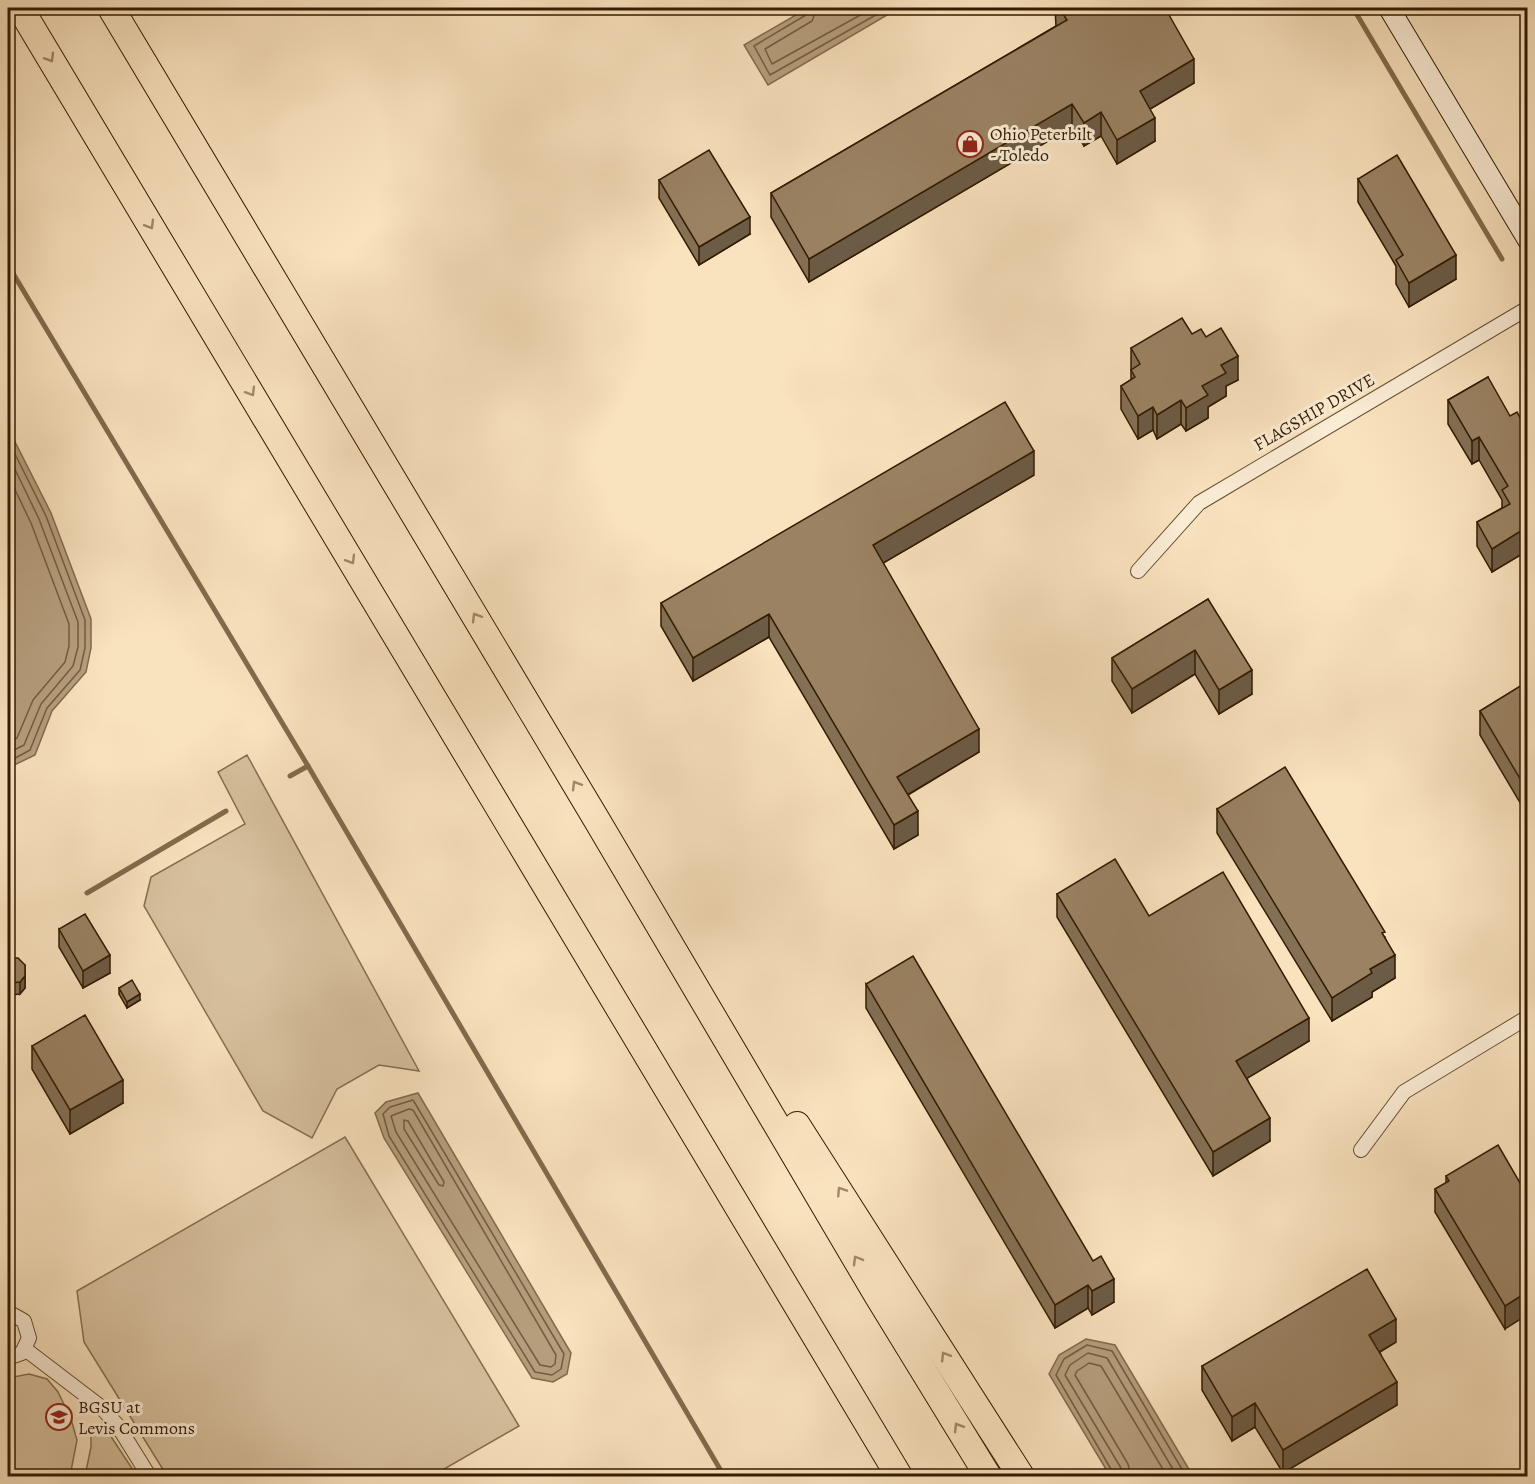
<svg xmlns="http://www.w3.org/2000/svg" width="1535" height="1484" font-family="Alegreya,serif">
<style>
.green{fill:#d7c09e;stroke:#856e4f;stroke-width:1.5}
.water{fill:#b69e7d;stroke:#826a4b;stroke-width:1.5}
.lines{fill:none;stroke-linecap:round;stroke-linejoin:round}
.shore{stroke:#745c3e;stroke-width:1.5}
.stream{stroke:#826a4b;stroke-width:5}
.street-casing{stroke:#644d30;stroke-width:16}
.secondary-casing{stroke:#331b00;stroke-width:22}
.highway-casing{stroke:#331b00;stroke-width:28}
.street{stroke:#fbecd5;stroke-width:14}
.secondary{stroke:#fbecd5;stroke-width:20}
.highway{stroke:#f9e2be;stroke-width:26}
.wall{fill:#847055;stroke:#331b00;stroke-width:1.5}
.shaded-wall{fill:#6c5b45;stroke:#331b00;stroke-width:1.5}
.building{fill:#9a8263;stroke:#331b00;stroke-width:1.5}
.oneway{stroke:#a08868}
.labels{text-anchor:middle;stroke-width:6;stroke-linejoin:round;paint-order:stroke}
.poi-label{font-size:18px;fill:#331b00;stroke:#fbecd5;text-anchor:start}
.street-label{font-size:18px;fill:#331b00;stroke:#fbecd5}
</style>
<rect width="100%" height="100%" fill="#f9e2be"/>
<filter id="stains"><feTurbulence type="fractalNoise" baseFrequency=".00333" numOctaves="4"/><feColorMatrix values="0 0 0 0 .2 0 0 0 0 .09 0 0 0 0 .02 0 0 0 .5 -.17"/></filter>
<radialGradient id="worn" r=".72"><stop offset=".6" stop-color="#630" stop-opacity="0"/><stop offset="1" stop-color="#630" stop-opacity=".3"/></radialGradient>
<g class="green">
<path d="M247,755l172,316 -40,-6 -42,24 -25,49 -49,-27 -119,-205 7,-29 94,-53 -27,-52z"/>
<path d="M345,1137l174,289 -87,50h-265l-83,-134 -7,-51z"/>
<path d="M29,1374l18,5 11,13 13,27 6,21 -7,36h-62v-98z"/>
<path d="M102,1423l35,53h-52l6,-29v-15z"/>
</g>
<g class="water">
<path d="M808,8h91l-131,77 -24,-40z"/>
<path d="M8,428l43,85 40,106v29l-5,24 -34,39 -17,44 -27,13z"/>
<path d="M418,1093l153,260 -4,21 -14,8 -21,-4 -148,-240 -9,-25 11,-11z"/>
<path d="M1086,1339l29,6 78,131h-83l-61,-102 10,-19z"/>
</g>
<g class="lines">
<g class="shore">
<path d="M810,8l-4,7 -52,31 16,29 118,-67"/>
<path d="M817,8l-5,13 -47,28 7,15 101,-56"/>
<path d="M8,440l38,76 39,104v28l-5,22 -33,38 -17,42 -22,12"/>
<path d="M8,455l31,64 39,103v25l-5,19 -32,38 -17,41 -16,8"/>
<path d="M8,475l23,48 38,101v22l-4,16 -32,38 -16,38 -9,5"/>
<path d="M413,1100l151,254 -3,15 -9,6 -17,-3 -146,-236 -6,-22 7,-7z"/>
<path d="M409,1109l4,1 143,245 -1,9 -4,3 -11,-2 -144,-233 -5,-16z"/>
<path d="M404,1120l4,1 36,61 -1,4 -4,-1 -35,-56z"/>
<path d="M1115,1476l-59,-101 8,-16 23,-14 25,6 74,125"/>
<path d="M1122,1476l-1,-8 -56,-93 5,-10 18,-12 19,5 70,118"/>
<path d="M1131,1476l-3,-12 -53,-89 2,-4 12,-8 12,3 66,110"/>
</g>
<g class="stream">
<path d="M1353,8l149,251"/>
<path d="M8,265l300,501 416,710"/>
<path d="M290,776l18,-10"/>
<path d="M87,893l139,-82"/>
</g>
<defs>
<g id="street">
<path d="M1138,571l61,-68 329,-195"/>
<path d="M1361,1150l43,-58 124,-75"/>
<path d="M8,1312l16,9 5,17 -7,15 -14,5"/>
<path d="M25,1349l76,58 17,19 31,50"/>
</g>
<path id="secondary" d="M1389,8l139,232"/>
<g id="highway">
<path d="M20,8l879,1468"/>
<path d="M111,8l487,814 279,473 111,181"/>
<path d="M797,1125l224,351"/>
</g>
</defs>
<use href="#street" class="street-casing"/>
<use href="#secondary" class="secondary-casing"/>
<use href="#highway" class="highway-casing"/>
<use href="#street" class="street"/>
<use href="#secondary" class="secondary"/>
<use href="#highway" class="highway"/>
</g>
<g class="wall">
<path d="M1055,8h110l29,75 -44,26 5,32 -38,23 -16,-28 -17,10 -12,-19 -263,155 -38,-65v-24l285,-167z"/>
<path d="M1358,179l98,100 -47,28 -13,-23v-18l-38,-64z"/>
<path d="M659,180l91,54 -51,31 -40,-67z"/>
<path d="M1192,334l14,3 32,43 -12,6v10l-18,11v11l-22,13 -5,-7 -24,15 -4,-9 -15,9 -17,-30v-23l10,-6v-32z"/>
<path d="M1488,377l39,174 -35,21 -15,-26v-24l25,-14v-8l-23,-40 -7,4 -24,-40v-24z"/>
<path d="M1034,475l-151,88 96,189 -71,43 10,40 -24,14 -125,-212 -76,44 -32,-55v-23z"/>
<path d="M1527,579v27l-1,-3v-23z"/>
<path d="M1208,599l44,95 -33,20 -24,-40 -63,39 -20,-32v-23z"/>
<path d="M1527,682l-5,124 -42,-71v-24z"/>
<path d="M1217,809l168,128 10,41 -23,14v5l-40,24 -115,-188z"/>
<path d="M1057,894l92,22 160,125 -62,37 23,63 -57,35 -156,-259z"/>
<path d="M59,929l51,44 -27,15 -24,-41z"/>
<path d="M8,958l17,7v23l-5,6 -10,1 -2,2z"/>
<path d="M866,984l248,318 -22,13 -4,-7 -33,20 -189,-320z"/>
<path d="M119,988l21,12 -13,8 -8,-14z"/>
<path d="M32,1046l91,57 -53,31 -38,-65z"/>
<path d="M1446,1176l81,19 -22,134 -70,-117v-23l11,-6z"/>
<path d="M1396,1342l-16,10 17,53 -114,68 -28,-46 -23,14 -30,-51v-24z"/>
</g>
<g class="shaded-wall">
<path d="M1194,59v24l-54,32v-24z"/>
<path d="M1072,104v23l-263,155v-23z"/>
<path d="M1101,112v24l-17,10v-23z"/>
<path d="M1155,118v23l-38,23v-24z"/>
<path d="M750,217v17l-51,31v-18z"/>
<path d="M1456,255v24l-47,28v-24z"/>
<path d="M1238,356v24l-12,6v10l-18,11v11l-22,13v-23l16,-22 19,-21z"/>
<path d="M1181,400v24l-24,15v-24z"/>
<path d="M1153,407v23l-15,9v-23z"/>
<path d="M1479,437v23l-7,4v-23z"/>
<path d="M1034,451v24l-161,94v-24z"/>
<path d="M1527,527v24l-35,21v-23z"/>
<path d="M769,614v23l-76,44v-23z"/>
<path d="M1195,650v24l-63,39v-24z"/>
<path d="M1252,670v24l-33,20v-24z"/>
<path d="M979,729v23l-82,49v-24z"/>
<path d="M1527,779v23l-5,4v-24z"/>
<path d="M918,811v24l-24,14v-24z"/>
<path d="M110,955v18l-27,15v-17z"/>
<path d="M1395,955v23l-23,14v5l-40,24v-23l38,-29z"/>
<path d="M25,976v12l-5,6v-12z"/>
<path d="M10,983v12l-2,2v-12z"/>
<path d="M140,994v6l-13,8v-6z"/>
<path d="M1309,1018v23l-73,44v-24z"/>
<path d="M123,1080v23l-53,31v-24z"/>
<path d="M1270,1118v23l-57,35v-24z"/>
<path d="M1114,1279v23l-22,13v-24z"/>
<path d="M1088,1285v23l-33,20v-23z"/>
<path d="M1527,1292v23l-22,14v-23z"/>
<path d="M1396,1319v23l-27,16v-23z"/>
<path d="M1397,1382v23l-114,68v-23z"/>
<path d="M1255,1403v24l-23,14v-24z"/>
</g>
<g class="building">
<path d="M1059,8h106l29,51 -54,32 15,27 -38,22 -16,-28 -17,11 -12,-19 -263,155 -38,-66 296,-173z"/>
<path d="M709,150l41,67 -51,30 -40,-67z"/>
<path d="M1397,155l59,100 -47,28 -13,-23 7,-5 -45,-76z"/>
<path d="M1182,318l10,16 9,-5 5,8 15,-9 17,28 -17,9 5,8 -24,13 6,9 -22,13 -5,-8 -24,15 -4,-8 -15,9 -17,-30 14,-9 -4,-7 9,-6 -9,-16z"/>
<path d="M1488,377l22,39 7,-4 10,19v96l-35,22 -15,-27 33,-18 -8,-14 6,-4 -29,-49 -7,4 -24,-41z"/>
<path d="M1005,402l29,49 -161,94 106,184 -82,48 21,34 -24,14 -125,-211 -76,44 -32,-55z"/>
<path d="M1208,599l44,71 -33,20 -24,-40 -63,39 -20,-31z"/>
<path d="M1527,682v97l-5,3 -42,-71z"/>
<path d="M1285,767l100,165 -3,1 13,22 -25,14 2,4 -40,25 -115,-189z"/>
<path d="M1115,859l34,57 74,-44 86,146 -73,43 34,57 -57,34 -156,-258z"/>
<path d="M85,914l25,41 -27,16 -24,-42z"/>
<path d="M913,956l180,305 8,-5 13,23 -22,12 -4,-6 -33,20 -189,-321z"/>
<path d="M8,958h10l7,7v11l-5,6 -10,1 -2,2z"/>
<path d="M132,980l8,14 -13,8 -8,-14z"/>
<path d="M85,1015l38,65 -53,30 -38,-64z"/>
<path d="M1498,1145l29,50v97l-22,14 -70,-117 14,-8 -3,-5z"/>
<path d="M1367,1269l29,50 -27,16 28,47 -114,68 -28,-47 -23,14 -30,-51z"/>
</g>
<defs><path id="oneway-chevron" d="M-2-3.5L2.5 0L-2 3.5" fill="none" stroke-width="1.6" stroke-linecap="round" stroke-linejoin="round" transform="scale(1.5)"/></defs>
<g class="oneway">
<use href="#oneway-chevron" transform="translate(50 58) rotate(59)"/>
<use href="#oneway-chevron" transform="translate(150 225) rotate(59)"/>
<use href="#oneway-chevron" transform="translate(251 392) rotate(59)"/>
<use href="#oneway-chevron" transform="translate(351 560) rotate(59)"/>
<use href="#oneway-chevron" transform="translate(476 617) rotate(-121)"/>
<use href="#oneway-chevron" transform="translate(576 785) rotate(-121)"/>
<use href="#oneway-chevron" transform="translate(841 1191) rotate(-123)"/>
<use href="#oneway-chevron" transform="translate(857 1260) rotate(-120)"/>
<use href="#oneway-chevron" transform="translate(945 1356) rotate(-122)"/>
<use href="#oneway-chevron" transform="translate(958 1427) rotate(-121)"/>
</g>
<defs>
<symbol id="shop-ring" viewBox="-11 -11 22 22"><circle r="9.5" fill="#fbecd5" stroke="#8f2418" stroke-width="1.5"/><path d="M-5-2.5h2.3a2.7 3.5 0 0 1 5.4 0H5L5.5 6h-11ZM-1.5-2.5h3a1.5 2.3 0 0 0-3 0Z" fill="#8f2418"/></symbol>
<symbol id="university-ring" viewBox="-11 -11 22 22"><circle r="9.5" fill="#fbecd5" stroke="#8f2418" stroke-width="1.5"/><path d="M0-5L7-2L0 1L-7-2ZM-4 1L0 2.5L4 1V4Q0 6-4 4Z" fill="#8f2418"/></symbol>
</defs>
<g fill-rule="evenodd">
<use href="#shop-ring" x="955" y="129" width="30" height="30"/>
<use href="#university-ring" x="44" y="1402" width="30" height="30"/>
</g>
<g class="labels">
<g class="poi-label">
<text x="990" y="140">Ohio Peterbilt<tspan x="990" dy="21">- Toledo</tspan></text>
<text x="78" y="1413">BGSU at<tspan x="78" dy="21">Levis Commons</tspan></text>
</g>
<g class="street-label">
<text transform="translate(1314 412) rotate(-30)" y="6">FLAGSHIP DRIVE</text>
</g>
</g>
<rect width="1535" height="1484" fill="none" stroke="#f9e2be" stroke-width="30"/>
<rect x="9" y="9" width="1517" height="1466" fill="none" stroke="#331b00" stroke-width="3"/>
<rect x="15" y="15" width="1505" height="1454" fill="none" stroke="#331b00" stroke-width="1.5"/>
<rect width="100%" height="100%" filter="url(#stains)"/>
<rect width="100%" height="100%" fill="url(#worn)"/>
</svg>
